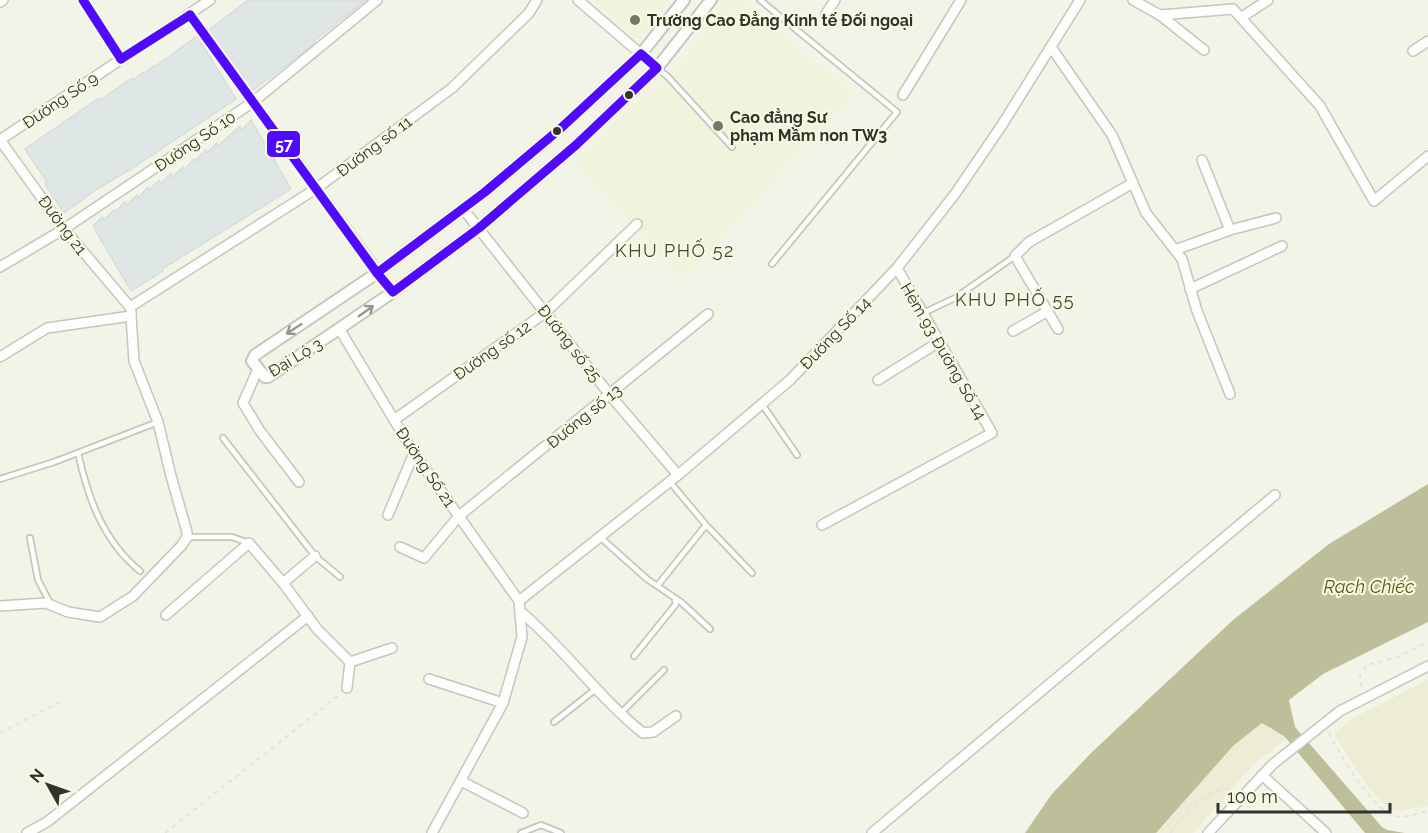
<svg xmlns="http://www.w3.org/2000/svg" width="1428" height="833" font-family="Raleway,sans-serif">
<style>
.built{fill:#f1f3dd}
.green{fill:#ecedd4}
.water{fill:#bdbf9a}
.building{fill:#dfe6e6;stroke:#d9ddda;stroke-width:1.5}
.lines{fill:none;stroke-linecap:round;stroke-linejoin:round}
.service-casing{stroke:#c5c6bd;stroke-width:8}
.minor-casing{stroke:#c5c6bd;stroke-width:12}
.tertiary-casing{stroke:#c5c6bd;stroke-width:14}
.path{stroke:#e2e3df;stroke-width:2;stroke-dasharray:4.5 4.5;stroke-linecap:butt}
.service{stroke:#fdfdfc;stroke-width:4.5}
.minor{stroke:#fdfdfc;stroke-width:9}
.tertiary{stroke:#fdfdfc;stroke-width:10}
.bus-1-casing{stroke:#f7f9e3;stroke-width:14}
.bus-1{stroke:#4f0aff;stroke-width:9}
.oneway{stroke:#979892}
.poi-dot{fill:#75766c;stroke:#f7f9e3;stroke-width:2}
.bus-dot{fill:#313229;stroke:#f7f9e3;stroke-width:2}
.labels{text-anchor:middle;stroke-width:4.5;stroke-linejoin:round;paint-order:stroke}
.poi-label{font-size:16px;font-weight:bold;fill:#313229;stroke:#f7f9e3;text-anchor:start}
.street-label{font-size:16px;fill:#313229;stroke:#f7f9e3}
.neighbourhood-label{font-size:18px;letter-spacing:1.5px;fill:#454635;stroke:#f7f9e3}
.water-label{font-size:18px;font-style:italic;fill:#58590a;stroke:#f7f9e3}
.line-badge{stroke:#f7f9e3;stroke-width:2}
.badge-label{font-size:16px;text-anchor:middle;font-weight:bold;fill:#fff}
</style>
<rect width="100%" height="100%" fill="#f3f4e8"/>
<g class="built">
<path d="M595,0h74l-32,39z"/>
<path d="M723,0h15l116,92 -171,188 -109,-120 111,-100z"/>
</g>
<g class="green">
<path d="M1428,680v126l-32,5c-21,-7 -51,-58 -62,-78l21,-16z"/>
<path d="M1262,723l24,16 -32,25 -61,69h-37l78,-88z"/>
</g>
<path class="water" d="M1428,484v138l-105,52 -34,26 6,27 87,100 5,3 18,3h-40l-80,-96 -23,-14 -28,22 -78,88h-131l26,-38 40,-42 142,-133 96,-76z"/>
<g class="building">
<path d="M248,0h118l-52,41 1,1 -23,19 -39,29 -44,-60z"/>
<path d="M197,36l39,63 -105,70 -34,20 -33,24 -19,-29 2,-2 -22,-33 74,-51 1,2 32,-22 1,2 10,-8 1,1 11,-8 1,1z"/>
<path d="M251,120l40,69 -129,80 1,2 -32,20 -38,-65 9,-9 2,3 10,-10 1,2 10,-10 2,3 10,-10 1,3 10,-11 1,3 10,-10 2,4 10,-11 2,4 10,-10 1,3 10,-11 1,2 11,-11 1,3 10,-10 1,3 22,-20 2,4z"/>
</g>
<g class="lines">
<defs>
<g id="service">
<path d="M760,0l137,112 -125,152"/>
<path d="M657,68l11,9 64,70"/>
<path d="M923,313l32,-15 60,-42"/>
<path d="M762,404l35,51"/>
<path d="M223,438l92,118 25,21"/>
<path d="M78,453c10,45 25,88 62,118"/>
<path d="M0,479l54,-17 104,-40"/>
<path d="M670,482l36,43 46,48"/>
<path d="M187,537h45l17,6"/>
<path d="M600,537l47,42 34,23 29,27"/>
<path d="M30,538l8,42 12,23"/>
<path d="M658,585l48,-60"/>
<path d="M634,656l38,-47 4,-5 -1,-4"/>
<path d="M620,714l44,-44"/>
<path d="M554,722l43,-34"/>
<path d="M521,833l20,-8 20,8"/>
</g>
<g id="minor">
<path d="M83,0l38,59"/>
<path d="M578,0l79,68"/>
<path d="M1133,0l27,15 73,-6 87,97 54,95 54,-45"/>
<path d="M0,2l3,-2"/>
<path d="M826,14l9,-14"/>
<path d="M190,15l203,277"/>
<path d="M1160,15l44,35"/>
<path d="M1242,17l26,-17"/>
<path d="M1051,47l61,88 34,78 36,46 15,52 33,83"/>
<path d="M1413,51l15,-10"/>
<path d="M903,95l58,-95"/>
<path d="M0,140l210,-140"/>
<path d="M0,140l64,89 66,78"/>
<path d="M464,210l146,185 68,80"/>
<path d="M1230,230l46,-12"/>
<path d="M1175,250l55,-20 -28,-70"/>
<path d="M0,267l64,-38 189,-127 124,-102"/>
<path d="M1190,289l92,-43"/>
<path d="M130,307l187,-119 135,-100 77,-75 8,-13"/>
<path d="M1058,329l-43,-73 14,-14 104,-59"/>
<path d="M340,330l74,123 105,148 3,36 -19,66 -71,130"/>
<path d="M1013,331l35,-20"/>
<path d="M0,357l47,-29 84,-12v-4"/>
<path d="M258,369l-15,34 17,28 39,51"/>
<path d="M878,380l61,-38"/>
<path d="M394,420l152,-108 91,-88"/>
<path d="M388,515l26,-62"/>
<path d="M822,525l170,-92 -95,-165"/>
<path d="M400,547l24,11 35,-42 249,-202"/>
<path d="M283,583l32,-27"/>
<path d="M519,601l159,-126 112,-95 107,-112 58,-74 47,-69 78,-125"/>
<path d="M0,606l46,-3 22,9 32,5 33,-21 49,-51 5,-8v-5l-16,-56 -13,-54 -24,-61 -3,-45"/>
<path d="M520,611c45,38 78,86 123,122l10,-1 23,-16"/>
<path d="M166,615l83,-72 34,40 34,46 33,33 -3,26"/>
<path d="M350,662l42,-14"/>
<path d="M429,679l74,24"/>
<path d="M1262,775l64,58"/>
<path d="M461,781l62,32"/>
<path d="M27,833l20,-11 261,-206"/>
<path d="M872,833l403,-338"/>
<path d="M1208,833l65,-69 67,-53 88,-45"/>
</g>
<path id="tertiary" d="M684,0l-43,54 -80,74 -76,64 -108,81 -122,82 -3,6 13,16h3l125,-85 86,-64 97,-83 81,-77 54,-68"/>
</defs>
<use href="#service" class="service-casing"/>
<use href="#minor" class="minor-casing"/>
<use href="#tertiary" class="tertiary-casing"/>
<g class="path">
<path d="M1361,687l-1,-12 7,-10 31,-8 30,-15"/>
<path d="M0,733l62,-32"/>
<path d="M1329,733c10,20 44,79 67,83 10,2 22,-3 32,-5"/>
<path d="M165,833l174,-138"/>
<path d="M1170,833c14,-18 39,-48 64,-44"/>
</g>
<use href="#service" class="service"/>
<use href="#minor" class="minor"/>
<use href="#tertiary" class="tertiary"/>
<defs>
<g id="bus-1">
<path d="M83,0l38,59"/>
<path d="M190,15l187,258"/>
<path d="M641,54l16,14 -81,77 -97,83 -86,64 -16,-19 108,-81 76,-64z"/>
<path d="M121,59l69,-44"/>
</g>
</defs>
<use href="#bus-1" class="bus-1-casing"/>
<use href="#bus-1" class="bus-1"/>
</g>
<defs><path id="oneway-shaft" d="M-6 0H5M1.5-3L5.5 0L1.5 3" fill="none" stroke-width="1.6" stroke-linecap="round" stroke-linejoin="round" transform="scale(1.5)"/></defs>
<g class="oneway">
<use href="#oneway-shaft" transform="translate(366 311) rotate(-35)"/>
<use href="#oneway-shaft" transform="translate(294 329) rotate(147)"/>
</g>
<g class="poi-dot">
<circle cx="635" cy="20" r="6"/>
<circle cx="718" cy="126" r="6"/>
</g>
<g class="bus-dot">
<circle cx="629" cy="95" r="5"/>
<circle cx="557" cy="131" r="5"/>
</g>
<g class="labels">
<g class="poi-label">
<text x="647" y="26">Trường Cao Đẳng Kinh tế Đối ngoại</text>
<text x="730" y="123">Cao đẳng Sư<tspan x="730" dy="18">phạm Mầm non TW3</tspan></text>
</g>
<g class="street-label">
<text transform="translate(60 100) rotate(-34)" y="6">Đường Số 9</text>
<text transform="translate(195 141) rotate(-34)" y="6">Đường Số 10</text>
<text transform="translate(374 146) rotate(-37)" y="6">Đường số 11</text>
<text transform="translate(63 225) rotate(53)" y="6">Đường 21</text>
<text transform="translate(835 333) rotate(-46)" y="6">Đường Số 14</text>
<text transform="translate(570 343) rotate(52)" y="6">Đường số 25</text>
<text transform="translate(492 350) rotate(-35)" y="6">Đường số 12</text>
<text transform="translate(944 351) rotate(60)" y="6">Hẻm 93 Đường Số 14</text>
<text transform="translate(295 357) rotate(-31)" y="6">Đại Lộ 3</text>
<text transform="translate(584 416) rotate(-39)" y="6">Đường số 13</text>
<text transform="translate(426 467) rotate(56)" y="6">Đường Số 21</text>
</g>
<g class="neighbourhood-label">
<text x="675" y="257">KHU PHỐ 52</text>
<text x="1015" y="306">KHU PHỐ 55</text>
</g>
<g class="water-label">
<text x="1369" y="593">Rạch Chiếc</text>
</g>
</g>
<rect class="line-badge" x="266" y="130" width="35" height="28" rx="6" fill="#4f0aff"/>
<g class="badge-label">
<text x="284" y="150">57</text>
</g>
<g transform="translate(48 785) rotate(310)" stroke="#f7f9e3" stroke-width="4.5" paint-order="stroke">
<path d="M0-4.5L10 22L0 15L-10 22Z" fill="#313229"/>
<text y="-9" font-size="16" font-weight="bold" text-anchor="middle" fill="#313229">N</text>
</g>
<path d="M1218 803v9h172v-9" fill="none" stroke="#313229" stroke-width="3"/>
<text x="1227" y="803" font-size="18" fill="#313229" stroke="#f7f9e3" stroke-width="4.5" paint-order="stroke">100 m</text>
</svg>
